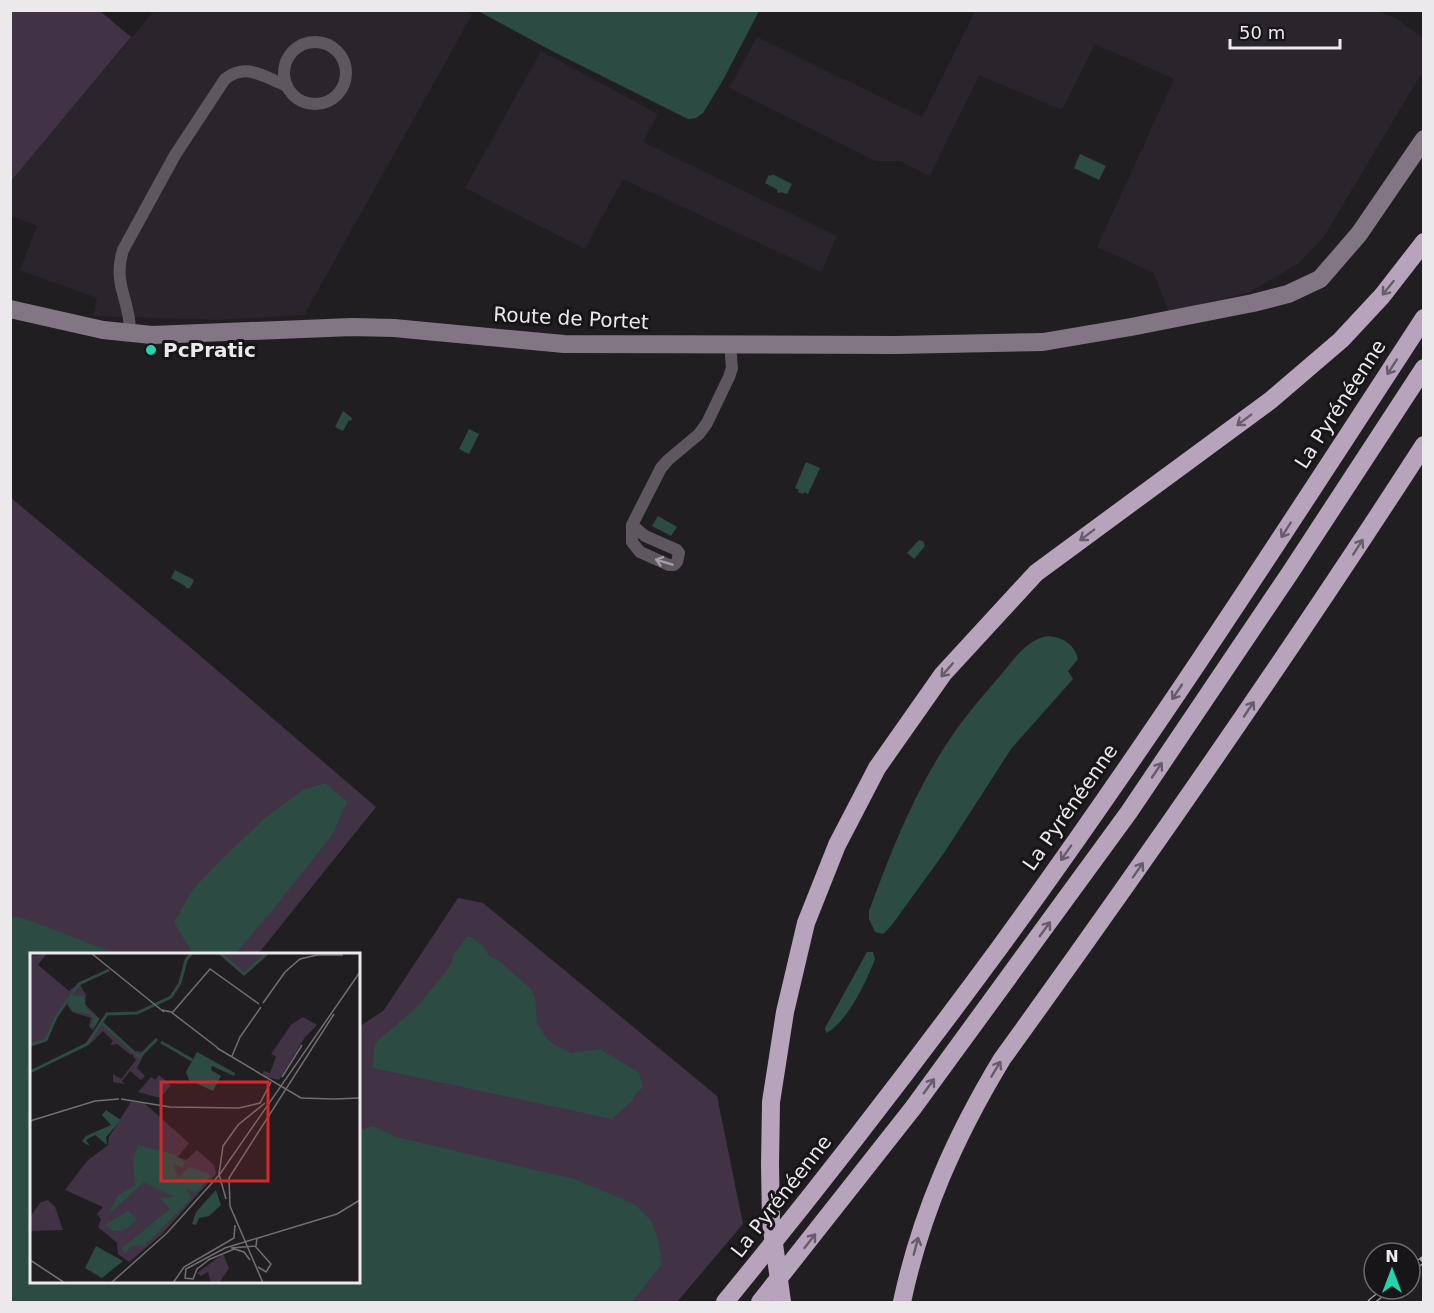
<svg xmlns="http://www.w3.org/2000/svg" width="1434" height="1313" font-family="'DejaVu Sans',sans-serif">
<style>
.built{fill:#2a242c}
.green{fill:#413245}
.water{fill:#2c4c43}
.lines{fill:none;stroke-linecap:round;stroke-linejoin:round}
.street{stroke:#5e5760;stroke-width:12}
.secondary{stroke:#827685;stroke-width:18}
.highway{stroke:#b7a4bc;stroke-width:18}
.rail-casing{stroke:#a4a2a4;stroke-width:7}
.rail{stroke:#171518;stroke-width:4.5;stroke-dasharray:14;stroke-linecap:butt}
.highway-bridge{stroke:#b7a4bc;stroke-width:18}
.oneway{stroke:#675c6a}
.oneway2{stroke:#a4a0a6}
.poi-dot{fill:#21d5af;stroke:#171518;stroke-width:2}
.labels{text-anchor:middle;stroke-width:6;stroke-linejoin:round;paint-order:stroke}
.street-label{font-size:20px;fill:#ebe9eb;stroke:#171518}
.poi-label{font-size:20px;font-weight:bold;fill:#ebe9eb;stroke:#171518;text-anchor:start}
.inset-river{fill:none;stroke:#2c4c43;stroke-width:3}
.inset-road{fill:none;stroke:#726f72;stroke-width:1.5}
.view{fill:#d62828;fill-opacity:0.15;stroke:#d62828;stroke-width:3}
.inset-edge{fill:none;stroke:#ebe9eb;stroke-width:3}
</style>
<rect width="100%" height="100%" fill="#211e21"/>
<g class="built">
<path d="M464,10l8,5 -168,300 -86,5 -125,-4 4,-18 -77,-28 17,-44 -26,-10 -1,-35 144,-170z"/>
<path d="M975,11h401l18,6 29,21v33l-100,167 -24,25 -49,29 -81,20 -15,-39 -57,-26 77,-168 -79,-35 -33,66 -83,-35 -49,101 -30,-15h-25l-146,-73 28,-51 165,80z"/>
<path d="M541,51l117,63 -15,28 194,94 -16,36 -198,-93 -38,70 -120,-61z"/>
</g>
<g class="green">
<path d="M11,10l89,1 31,26 -120,144z"/>
<path d="M10,497l181,151 185,159 -118,147h-226v328h326l1,-255 25,-17 74,-112 25,5 234,193 26,128 -66,78h-666z"/>
</g>
<g class="water">
<path d="M478,11h281l-36,69 -20,33 -7,5 -8,1 -134,-67z"/>
<path d="M1080,154l26,12 -7,14 -25,-12z"/>
<path d="M772,174l20,10 -5,10 -6,-2 -1,1 -3,-1 1,-2 -13,-7 4,-8 2,1z"/>
<path d="M343,411l9,7 -1,3 -2,-1 -6,11 -8,-4z"/>
<path d="M469,429l10,5 -10,20 -10,-5z"/>
<path d="M806,462l14,6 -12,26 -4,-2 -1,2 -5,-2 1,-2 -4,-2z"/>
<path d="M658,516l19,11 -6,9 -19,-10z"/>
<path d="M919,540l4,1 2,5 -11,13 -7,-6z"/>
<path d="M175,570l19,10 -4,8h-4l-1,-2 -14,-8z"/>
<path d="M1049,636c15,2 25,8 29,23l-10,12 5,8 -62,70 -67,104 -53,73 -8,8 -8,-2 -6,-13v-8c20,-54 40,-106 70,-155 17,-29 39,-55 61,-80 13,-16 28,-38 49,-40z"/>
<path d="M325,783l22,19 -15,33 -61,77 -36,42h-42l-19,-32 19,-33 32,-33 40,-38 38,-28z"/>
<path d="M10,917h10l97,37h-85v328h326l1,-151 13,-5 24,11 178,42 60,25 18,18 6,18 4,24 -30,38h-621z"/>
<path d="M467,937h4l11,8 7,11 9,4 34,30 3,8 2,26 10,15 9,7 15,7 29,-4 39,24 4,14 -10,10v3l-21,19 -239,-51 2,-25 41,-35 31,-38 5,-8 1,-7z"/>
<path d="M867,952h6l2,7c-8,21 -28,64 -49,74l-1,-5z"/>
</g>
<g class="lines">
<g class="street">
<circle cx="315" cy="73" r="31"/>
<path d="M130,333c1,-32 -18,-48 -7,-83l52,-95 50,-76c22,-17 39,-2 62,7"/>
<path d="M632,525l13,11 32,14 2,3 -2,9 -3,3h-5l-29,-13 -8,-10v-17l29,-57 7,-8 31,-26 8,-11 22,-46 3,-9 -2,-24"/>
</g>
<path class="secondary" d="M10,309l93,21 49,5 200,-8 42,1 170,16 331,1 148,-3 88,-15 122,-24 35,-9 32,-15 39,-45 65,-95"/>
<g class="highway">
<path d="M770,1165l1,-63 14,-90 21,-89 31,-78 40,-77 66,-94 93,-101 235,-173 70,-60 41,-44 42,-54"/>
<path d="M725,1302c95,-116 186,-234 275,-355 149,-204 286,-417 424,-629"/>
<path d="M760,1302l153,-194 216,-296 161,-239 134,-205"/>
<path d="M902,1302c19,-89 53,-165 100,-243 146,-202 287,-405 422,-614"/>
</g>
<defs>
<g id="rail">
<path d="M1410,1270l14,-11"/>
<path d="M1371,1302l16,-13"/>
</g>
</defs>
<use href="#rail" class="rail-casing"/>
<use href="#rail" class="rail"/>
<path class="highway-bridge" d="M770,1165l1,57 11,80"/>
</g>
<defs><path id="oneway-shaft" d="M-6 0H5M1.5-3L5.5 0L1.5 3" fill="none" stroke-width="1.6" stroke-linecap="round" stroke-linejoin="round" transform="scale(1.5)"/></defs>
<g class="oneway">
<use href="#oneway-shaft" transform="translate(1388 288) rotate(129)"/>
<use href="#oneway-shaft" transform="translate(1392 367) rotate(123)"/>
<use href="#oneway-shaft" transform="translate(1244 420) rotate(143)"/>
<use href="#oneway-shaft" transform="translate(1286 530) rotate(123)"/>
<use href="#oneway-shaft" transform="translate(1087 535) rotate(143)"/>
<use href="#oneway-shaft" transform="translate(1358 547) rotate(-57)"/>
<use href="#oneway-shaft" transform="translate(947 670) rotate(131)"/>
<use href="#oneway-shaft" transform="translate(1177 692) rotate(124)"/>
<use href="#oneway-shaft" transform="translate(1249 709) rotate(-56)"/>
<use href="#oneway-shaft" transform="translate(1157 770) rotate(-56)"/>
<use href="#oneway-shaft" transform="translate(1066 853) rotate(125)"/>
<use href="#oneway-shaft" transform="translate(1138 870) rotate(-55)"/>
<use href="#oneway-shaft" transform="translate(1045 929) rotate(-54)"/>
<use href="#oneway-shaft" transform="translate(996 1069) rotate(-59)"/>
<use href="#oneway-shaft" transform="translate(929 1086) rotate(-54)"/>
<use href="#oneway-shaft" transform="translate(810 1241) rotate(-52)"/>
<use href="#oneway-shaft" transform="translate(916 1246) rotate(-75)"/>
</g>
<use class="oneway2" href="#oneway-shaft" transform="translate(664 562) rotate(-163)"/>
<circle class="poi-dot" cx="151" cy="350" r="6"/>
<g class="labels">
<g class="street-label">
<text transform="translate(571 318) rotate(3)" y="7">Route de Portet</text>
<text transform="translate(1340 404) rotate(-57)" y="7">La Pyrénéenne</text>
<text transform="translate(1070 807) rotate(-55)" y="7">La Pyrénéenne</text>
<text transform="translate(781 1196) rotate(-52)" y="7">La Pyrénéenne</text>
</g>
<g class="poi-label">
<text x="163" y="357">PcPratic</text>
</g>
</g>
<g transform="translate(30 953)">
<rect width="330" height="330" fill="#211e21"/>
<path d="M0,0l4,3 13,-3 -9,12 31,26 10,-8 7,12 -1,9 15,15 -7,11 -4,-3 2,-9 -19,-6 -6,-9 -21,37 -15,4zM188,0h52l-25,22zM273,64l14,8 -12,12 -26,43 -17,-4 2,-5 6,2 6,-17 -5,-2 20,-29zM72,71l31,29 -2,2 -14,-11 -7,1 3,-4 -10,-10 -13,13 -19,10 17,-11zM106,98l9,1 -8,16 8,8 -4,4 -11,-9 -8,10 3,3 -12,-2v-8l8,5 15,-19 -4,-5zM129,122l12,10 -11,13 -22,-6 13,-15 4,3zM101,149l13,1 45,40 -11,14 8,3 11,-10 17,15 2,9 -55,61 -32,27 -11,-8 -1,-11 -19,-16 3,-8 -4,-5 6,-7 -38,-17 22,-29 21,-16 1,-8zM18,247l7,7 8,23 -33,1v-14l10,-14 -4,1zM193,301l6,14 -10,15h-8l-3,-11 -7,4 -4,-3z" fill="#413245"/>
<path d="M42,43h12l2,12 13,11 -5,8 -4,-1 4,-8 -4,-4 -17,-3 -5,-7zM167,99l38,21 -1,3 -22,-10 -1,4 10,6 -8,15 -24,-11 -3,-8zM76,157l15,10 -15,17 1,8 -12,-10 -9,5 4,6 -4,-2 -4,-3 4,-5 25,-11 -9,-10zM108,192l35,9 12,8 -3,6 -9,-5 5,15 11,-11 19,6 2,4 -13,15 -11,-3 6,9 -48,48 -11,-1 -8,8 -3,-5 48,-39 -10,-11 14,-1 -30,-15 -35,32 8,-18 18,-11 -2,-27zM186,237l5,15 -12,11 -10,2 -3,7 -4,-1 4,-12zM98,258l9,8 -12,11 -3,-2 1,3h-9l-9,-6zM66,293l27,15 -21,17 -17,-10z" fill="#2c4c43"/>
<path class="inset-river" d="M190,0l24,21 23,-21M72,70l37,34 18,-18M131,89l31,18M0,92l16,-5 10,-23 23,-33 30,-14M0,119l57,-28 20,-30 30,-1 34,-16 9,-14 6,-23 6,-7"/>
<path class="inset-road" d="M61,0l73,59M233,50l22,-31 15,-13 17,-4h26M132,57l9,2 47,36M142,60l38,-44 49,35M187,95l84,50 33,1M202,103l8,-19 21,-30M252,124l20,-32M91,146l49,8 69,1 21,-5 11,-21M304,146l26,-1M0,168l65,-20 24,-2M196,246l-7,-25 4,-28 15,-21 27,-22M330,290v32M225,293l16,18 -5,8 -8,-5M201,295l25,-2 1,-8M180,306l-13,10 -4,10 -8,-1 1,-9 39,-21 112,-34 23,-14M0,307l35,23M178,307l26,-11 10,3 6,8M81,330l56,-50 53,-59 140,-202M143,330l11,-16 50,-29 1,-13M233,330l-33,-77 -1,-28 105,-164"/>
<path class="view" d="M131,129h107v99h-107z"/>
<rect width="330" height="330" class="inset-edge"/>
</g>
<rect width="1434" height="1313" fill="none" stroke="#ebe9eb" stroke-width="24"/>
<g transform="translate(1392 1271)"><circle r="28" fill="#171518" stroke="#6c6a6c" stroke-width="1.5"/>
<path d="M0-4.5L10 22L0 15L-10 22Z" fill="#21d5af"/>
<text y="-9" font-size="16" font-weight="bold" text-anchor="middle" fill="#ebe9eb">N</text>
</g>
<path d="M1230 39v9h110v-9" fill="none" stroke="#ebe9eb" stroke-width="3"/>
<text x="1239" y="39" font-size="18" fill="#ebe9eb" stroke="#171518" stroke-width="4.5" paint-order="stroke">50 m</text>
</svg>
